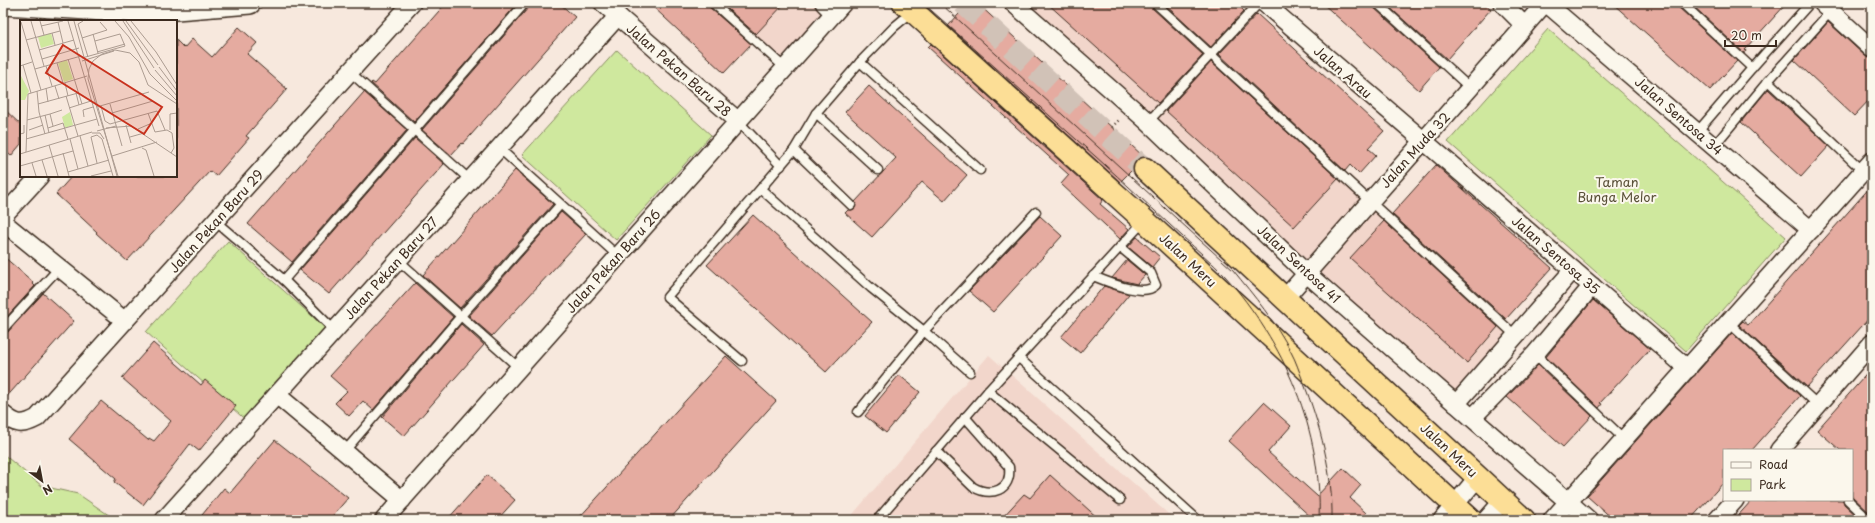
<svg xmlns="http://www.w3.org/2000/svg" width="1875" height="523" font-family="'Playpen Sans',sans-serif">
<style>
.built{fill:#f2d6cb}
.green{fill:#cfe89e;stroke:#85895e}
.building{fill:#e5aba0;stroke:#3b2a1e}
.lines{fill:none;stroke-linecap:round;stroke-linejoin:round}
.trunk-tunnel{stroke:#d1c2b7;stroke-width:22;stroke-dasharray:22 11;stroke-linecap:butt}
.service-casing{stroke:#3b2a1e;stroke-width:11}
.minor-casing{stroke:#3b2a1e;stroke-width:20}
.tertiary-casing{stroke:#3b2a1e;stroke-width:24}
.trunk-casing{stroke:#3b2a1e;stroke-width:25}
.path{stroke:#3b2a1e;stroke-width:2.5;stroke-dasharray:1 3;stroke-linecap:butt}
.service{stroke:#fbf7ec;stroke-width:8}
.minor{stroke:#fbf7ec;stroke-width:17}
.tertiary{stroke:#fbf7ec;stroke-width:21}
.trunk{stroke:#fcde96;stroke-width:22}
.tram{stroke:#3b2a1e;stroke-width:1}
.labels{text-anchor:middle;stroke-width:4;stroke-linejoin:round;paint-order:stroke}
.street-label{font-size:13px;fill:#3b2a1e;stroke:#fbf7ec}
.park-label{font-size:13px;fill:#595038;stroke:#fbf7ec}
.inset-road{fill:none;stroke:#ac9c91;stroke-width:1}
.view{fill:#c8321e;fill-opacity:0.15;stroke:#c8321e;stroke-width:2}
.inset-edge{fill:none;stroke:#3b2a1e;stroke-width:2}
</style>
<rect width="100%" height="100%" fill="#f7e8dd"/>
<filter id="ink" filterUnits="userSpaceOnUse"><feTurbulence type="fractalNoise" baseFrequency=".025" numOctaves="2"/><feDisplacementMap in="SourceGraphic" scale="8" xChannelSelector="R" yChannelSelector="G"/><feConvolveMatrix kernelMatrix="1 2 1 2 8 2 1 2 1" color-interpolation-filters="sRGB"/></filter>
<g filter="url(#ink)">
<g class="built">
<path d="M720,3h95l11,10 -42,47z"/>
<path d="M1023,3h127l359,332 -54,61 -308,-283z"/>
<path d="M989,355l186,165h-327z"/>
</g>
<g class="green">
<path d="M1548,29l238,208 -100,114 -238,-209z"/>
<path d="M617,50l94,85 -95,105 -94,-85z"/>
<path d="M228,241l102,91 -81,91 -103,-91z"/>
<path d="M3,454l39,32 36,8 38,26h-102l-11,-9z"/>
</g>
<g class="building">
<path d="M446,3h72l-104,119 -43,-39 1,-1 3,2z"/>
<path d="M530,3h29l16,14 -112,127 -1,-1 -11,12 -29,-25 107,-123z"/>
<path d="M649,3h59l1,4 42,37 -27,29z"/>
<path d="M721,3h64l-29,31z"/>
<path d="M969,3h8l167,154 -8,4 -3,8 -13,13 -172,-156z"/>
<path d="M1047,3h103l1,4 52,48 -45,48z"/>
<path d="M1163,3h73l8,8 -33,36z"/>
<path d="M1322,3h50l1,4 66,60 -20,23z"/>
<path d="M1385,3h99l7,6 -44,50z"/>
<path d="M1612,3h65l1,4 59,54 -27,29z"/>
<path d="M1690,3h97l-42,46 1,1 -2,3z"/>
<path d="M1257,14l127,117 -16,17 8,7 -17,19 -9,-9 -5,6 -126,-117z"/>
<path d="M1828,22l37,34 7,3v38l-18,19 -60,-56z"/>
<path d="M239,27l18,16 -10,11 40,35 -41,47 3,2 -33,38 -6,-5 -83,90 -31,-28 1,-1 -41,-38 16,-18h104v-136l8,8 8,-9 20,18z"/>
<path d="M931,44l172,156 -3,4 29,25 -9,10 -59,-55 8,-9 -141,-128z"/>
<path d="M1211,62l127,117 -44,48 -128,-116z"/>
<path d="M869,86l98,89 -23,26 -22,-19 -50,55 -27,-24 3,-3h4l3,-2v-6l41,-44 -51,-46z"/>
<path d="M1768,89l61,57 -28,31 -60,-55z"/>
<path d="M364,92l43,38 -115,132 -44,-38z"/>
<path d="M3,108l18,17v19l-10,12 -8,-7z"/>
<path d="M415,138l29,26 -115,130 -29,-24z"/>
<path d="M1436,165l116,103 -46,51 -114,-105z"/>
<path d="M515,170l38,34 -93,104 -37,-33z"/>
<path d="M1872,185v130l-65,72 -68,-62 4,-4 5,4z"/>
<path d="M561,212l25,22 -94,102 -23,-20z"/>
<path d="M753,215l119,107 -46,50 -119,-107z"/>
<path d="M1040,216l22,20 -69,76 -24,-21z"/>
<path d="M1384,221l114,106 -31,36 -117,-105z"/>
<path d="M1137,237l23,20 -8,10 -24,-20z"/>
<path d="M3,256l30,26 -1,1 3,3 -32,35z"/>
<path d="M1127,260l18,15 -8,9 -25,-6z"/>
<path d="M415,283l38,34 -80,93 -10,-9 -14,15 -14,-13 12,-12 -17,-15z"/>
<path d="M1104,286l25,8 -49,59 -19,-16z"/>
<path d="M43,293l31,28 -71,80v-67l4,-1z"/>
<path d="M1593,300l57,49 -50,54 2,1 -3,4 -53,-51z"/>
<path d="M461,324l23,21 -80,91 -22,-19z"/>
<path d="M1732,333l68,63 -48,54h-28v32l-34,38h-76l-27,-24z"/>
<path d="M153,343l48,42 4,-5 31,26 -37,45 -9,-7 -47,61 -29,-23 2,-3 -47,-40 32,-38 47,39 1,-2 5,3 17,-20 -49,-43z"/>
<path d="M726,356l50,45 -107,119h-92z"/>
<path d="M1538,365l54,51 -29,31 -56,-50z"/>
<path d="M1872,368v147l-20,-19v-46h-12l-23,-20z"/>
<path d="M899,375l21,17 -34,41 -21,-17z"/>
<path d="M1264,402l27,24 -23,26 49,44 26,-28 18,17 -11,13 16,15 -6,7h-46l-86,-79z"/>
<path d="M275,440l73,58 -19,22h-131l26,-32 6,5z"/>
<path d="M487,475l28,25 -18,20h-50z"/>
<path d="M1050,475l50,45h-100l24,-26 6,4z"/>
<path d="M1752,500h91l1,4 17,16h-127z"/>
</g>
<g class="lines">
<path class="trunk-tunnel" d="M963,3l182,166"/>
<defs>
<g id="service">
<path d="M713,3l72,65"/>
<path d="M1155,3l361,333"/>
<path d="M1377,3l93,85"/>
<path d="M1682,3l70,65"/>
<path d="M860,62l120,108"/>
<path d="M350,72l120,108"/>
<path d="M1768,81l95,90"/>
<path d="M816,113l62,57"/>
<path d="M738,121l43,45"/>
<path d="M1148,122l111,-119"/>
<path d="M1697,132l55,-64 58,-65"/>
<path d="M1714,146l54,-65 70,-78"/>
<path d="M499,148l119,108"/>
<path d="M794,150l57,55"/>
<path d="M761,189l110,99 53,43 112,-119"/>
<path d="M215,221l69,59 51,51"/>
<path d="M398,260l121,108"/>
<path d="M1093,276c15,6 51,22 63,9l-5,-12 -31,-26"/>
<path d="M284,280l241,-277"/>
<path d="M1729,323l89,82"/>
<path d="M3,329l56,-61"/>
<path d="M1535,354l90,86"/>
<path d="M1019,358l179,162"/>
<path d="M742,361l-75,-64 127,-147 22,-37 44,-51 34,-35 18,-15"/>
<path d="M988,391l132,109"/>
<path d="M858,412l66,-81 46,41"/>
<path d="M936,451l37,36c18,10 39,4 36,-20l-44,-50"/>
<path d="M344,452l116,-135 100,-112"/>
<path d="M1848,500l21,20"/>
<path d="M877,520l111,-129 156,-170"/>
</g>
<g id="minor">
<path d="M603,3l135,118"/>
<path d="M824,3l10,10"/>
<path d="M1013,3l135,119 158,151 283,247"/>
<path d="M1264,3l424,366"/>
<path d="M1502,3l23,23"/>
<path d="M1546,3l265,227"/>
<path d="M1822,3l50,46"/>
<path d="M3,216l37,-40"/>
<path d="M3,222l122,99"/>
<path d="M1285,298l260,-295"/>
<path d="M277,395l125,105"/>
<path d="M1456,404l117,-134"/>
<path d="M3,414c13,11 19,12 34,4l375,-415"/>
<path d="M1473,417l62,-63 57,-68"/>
<path d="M1779,450l93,-107"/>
<path d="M164,520l454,-504"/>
<path d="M384,520l459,-517"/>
<path d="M1442,520l36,-43"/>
<path d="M1486,520l17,-19"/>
<path d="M1552,520l320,-359"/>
<path d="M1717,520l18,-20"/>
</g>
<path id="tertiary" d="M3,4l136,8 111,-9"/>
<g id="trunk">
<path d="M904,3l240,217 327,300"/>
<path d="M1145,169l379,351"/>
</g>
</defs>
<use href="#service" class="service-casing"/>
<use href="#minor" class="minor-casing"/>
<use href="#tertiary" class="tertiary-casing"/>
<use href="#trunk" class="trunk-casing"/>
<path class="path" d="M1112,127l8,-8"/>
<use href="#service" class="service"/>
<use href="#minor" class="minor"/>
<use href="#tertiary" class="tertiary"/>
<use href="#trunk" class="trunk"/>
<g class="tram">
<path d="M923,3c57,51 115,102 172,153 30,27 59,54 88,81 14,13 29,25 42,39 59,66 98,155 94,244"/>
<path d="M940,3l293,267c21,26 43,52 58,82 5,9 8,19 12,29 17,44 30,91 29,139"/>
</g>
</g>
</g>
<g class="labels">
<g class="street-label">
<text transform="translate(679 70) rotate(41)" y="5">Jalan Pekan Baru 28</text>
<text transform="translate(1343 72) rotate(41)" y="5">Jalan Arau</text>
<text transform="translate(1679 116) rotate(41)" y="5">Jalan Sentosa 34</text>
<text transform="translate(1415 150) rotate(-48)" y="5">Jalan Muda 32</text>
<text transform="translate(216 221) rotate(-48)" y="5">Jalan Pekan Baru 29</text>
<text transform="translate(1556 255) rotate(41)" y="5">Jalan Sentosa 35</text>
<text transform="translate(1188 260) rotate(43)" y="5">Jalan Meru</text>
<text transform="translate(613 261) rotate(-48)" y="5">Jalan Pekan Baru 26</text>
<text transform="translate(1299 264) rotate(43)" y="5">Jalan Sentosa 41</text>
<text transform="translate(391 268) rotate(-48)" y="5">Jalan Pekan Baru 27</text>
<text transform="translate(1449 450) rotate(43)" y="5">Jalan Meru</text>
</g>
<g class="park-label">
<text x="1617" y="187">Taman<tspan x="1617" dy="15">Bunga Melor</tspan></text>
</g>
</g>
<g transform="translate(20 20)">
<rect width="157" height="157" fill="#f7e8dd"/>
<path d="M31,13l3,11 -13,4 -3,-11zM47,40l6,19 -9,3 -6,-19zM0,54l9,17 -4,9h-5zM50,92l3,13 -8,3 -3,-11z" fill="#cfe89e"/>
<path class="inset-road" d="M11,1l13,45M20,1l4,14M48,1l31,105M54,1l43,155M63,1l-5,3 10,33M95,1l14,16 21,37 27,27M103,1l31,47M106,1l32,44M111,1l25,31 21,33M1,2l20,68M38,2l5,21M21,6l22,-5M32,13l3,12M73,14l5,19M62,18l25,-8 -7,-8M6,20l34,-9M19,30l35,-10M77,32l28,-8M62,38l43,-12 -5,-12 -25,7M22,39l37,-11M48,39l14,45M62,41l32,-10M37,43l6,20M3,45l8,28M0,46l12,-4M26,46l6,20M139,47l18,24M15,49l46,-13M135,50l22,26M45,63l3,13M35,66l4,13M26,68l2,14M17,71l2,21 6,22M56,73l3,12M46,76l12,40M18,84l40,-11M90,84l12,42M80,86l49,-14M81,86l4,15 5,3 47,-13 8,19M49,88l22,-7M92,93l41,-12M128,93l7,19 12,-2 5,3 2,15 -3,5M25,95l4,18M64,97l-1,-7 10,-3M7,100l23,-6M106,105l5,18M33,106l-3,-12 12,-4M28,108l15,-5 5,16M86,108l25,-2 46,31M118,109l14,-6M9,110l14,-5M150,110v-16l7,-1M77,111l19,-5M72,113h8l4,6M0,114l4,-1v-8M60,116l8,30M71,117l6,-2 5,4 11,37M71,117l6,26M110,117l14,-4M6,119l71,-20M50,119l8,30M29,125l9,31M122,128l4,2 8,26M6,132l2,-58 59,-18M43,133l6,23M0,134l72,-22M92,136l45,-14M22,140l5,16M12,143l4,13M0,146l53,-15M48,152l41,-12M71,156l20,-5M98,156l-30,-97 1,-10 4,-8 9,-7 13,-4 15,3 9,9 9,23 29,19"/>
<path class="view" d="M43,25l99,62 -18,27 -98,-61z"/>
<rect width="157" height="157" class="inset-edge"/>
</g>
<rect width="1875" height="523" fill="none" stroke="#fbf7ec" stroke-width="16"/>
<rect x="8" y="8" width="1859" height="507" fill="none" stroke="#3b2a1e" stroke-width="1.5" filter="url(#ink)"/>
<rect x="1723" y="449" width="130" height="52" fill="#fbf7ec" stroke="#aea59a"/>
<rect x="1731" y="462" width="20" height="6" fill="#fbf7ec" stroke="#aea59a"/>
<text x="1759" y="469" font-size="12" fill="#3b2a1e">Road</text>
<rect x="1731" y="479" width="20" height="12" fill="#cfe89e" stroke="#aea59a"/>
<text x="1759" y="489" font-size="12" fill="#3b2a1e">Park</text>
<g transform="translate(42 481) rotate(148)" stroke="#fbf7ec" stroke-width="3" paint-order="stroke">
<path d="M0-3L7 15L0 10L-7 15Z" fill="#3b2a1e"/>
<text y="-6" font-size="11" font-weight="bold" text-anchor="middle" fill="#3b2a1e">N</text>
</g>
<path d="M1725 40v6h51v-6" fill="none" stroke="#3b2a1e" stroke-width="2"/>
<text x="1731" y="40" font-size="12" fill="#3b2a1e" stroke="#fbf7ec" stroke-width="3" paint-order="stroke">20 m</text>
</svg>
